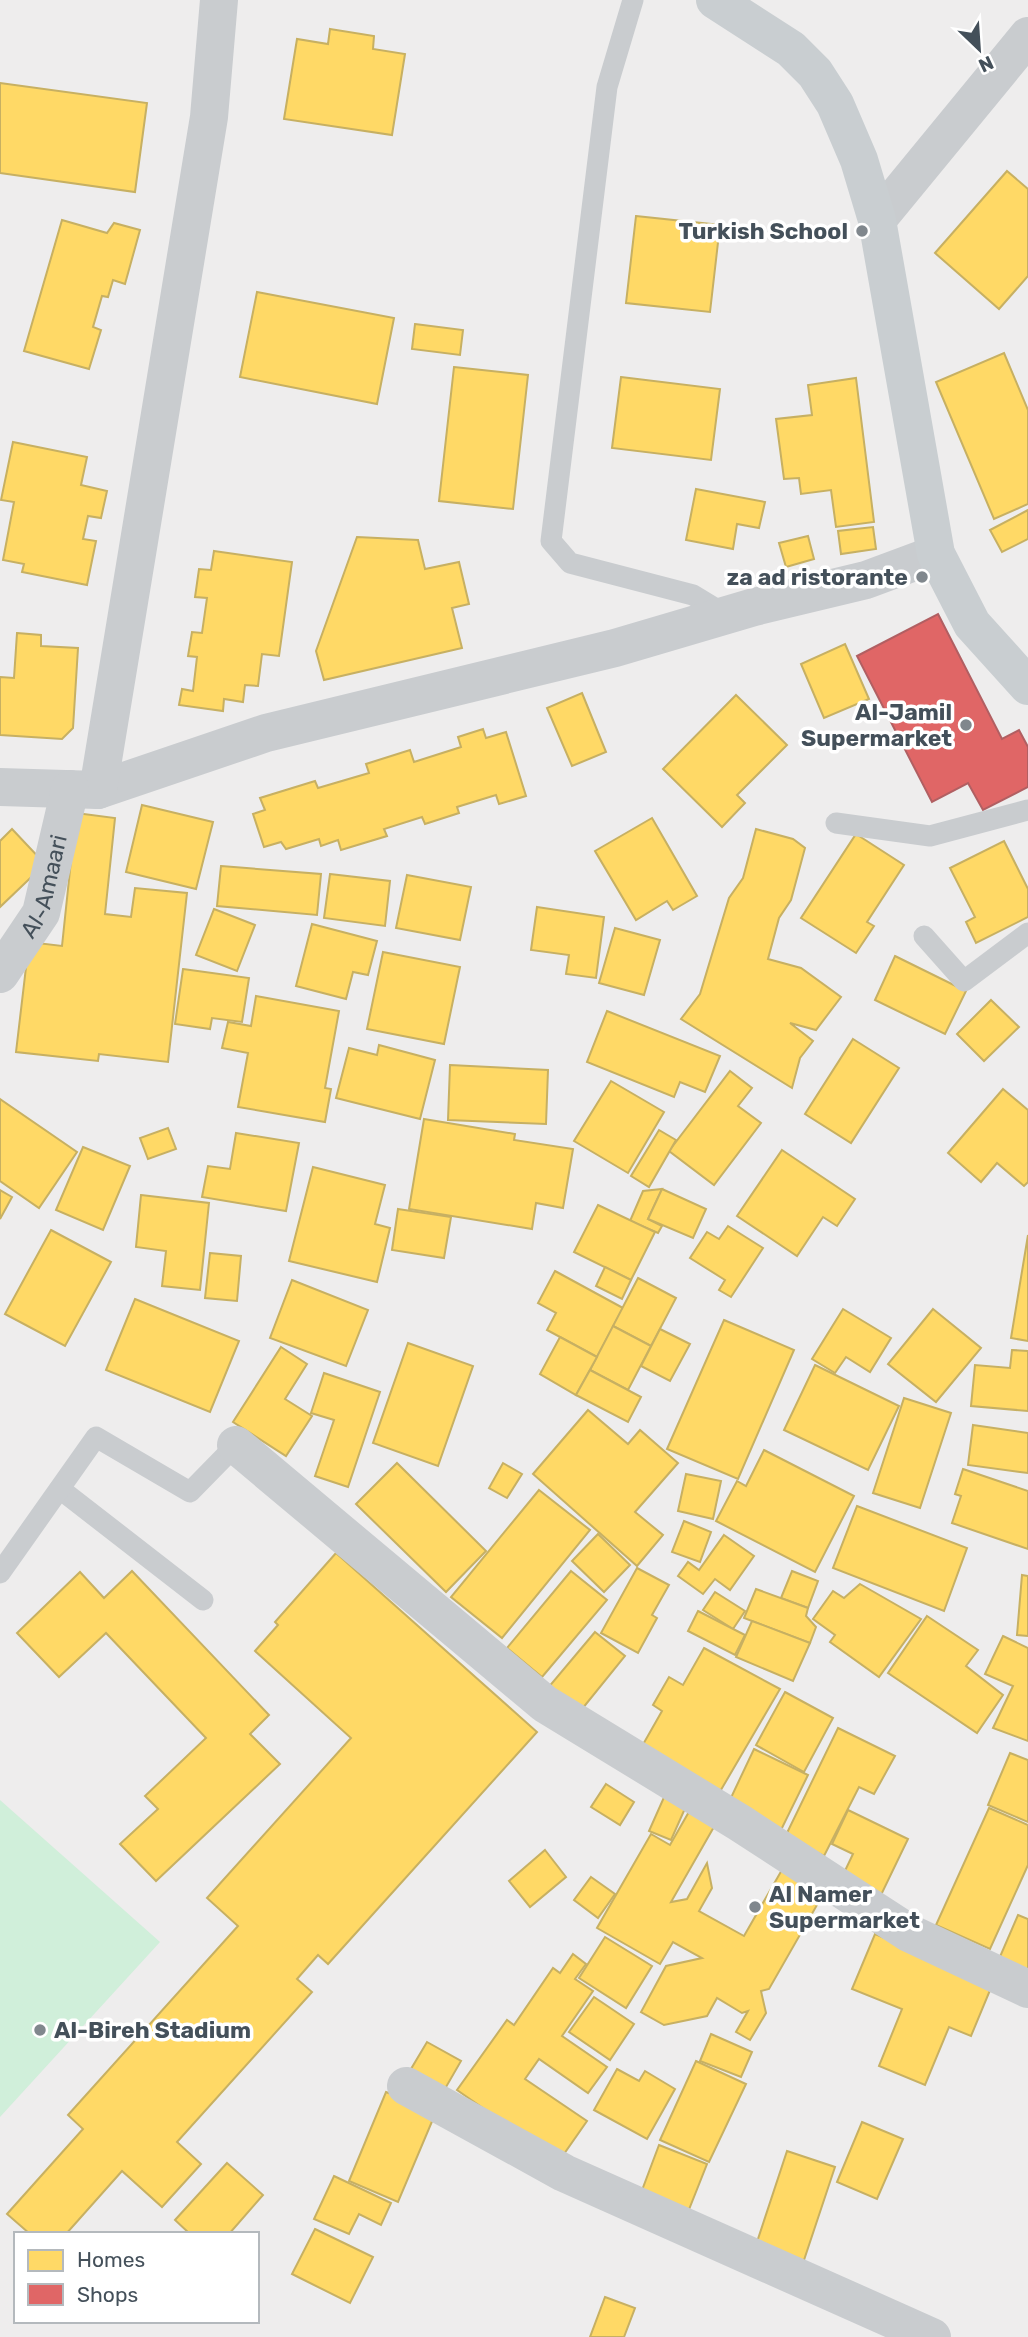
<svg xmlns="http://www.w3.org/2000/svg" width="1028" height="2337" font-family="Rubik,sans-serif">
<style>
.green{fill:#d0efda}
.homes{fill:#ffd966;stroke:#c7b062;stroke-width:2}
.shops{fill:#e06666;stroke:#b15f62;stroke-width:2}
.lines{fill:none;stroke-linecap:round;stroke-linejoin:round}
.lane{stroke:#c9cccf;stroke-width:21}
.street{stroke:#c9cccf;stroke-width:38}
.secondary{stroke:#c9ced1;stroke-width:38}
.poi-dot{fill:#80878d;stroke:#fff;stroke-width:2.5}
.labels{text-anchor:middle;stroke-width:7;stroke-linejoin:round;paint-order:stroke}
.poi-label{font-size:23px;font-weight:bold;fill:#44505a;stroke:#fff;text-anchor:end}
.street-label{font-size:23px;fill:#44505a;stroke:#fff}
</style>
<rect width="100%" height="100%" fill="#eeeded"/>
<path class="green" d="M0,1800l160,142 -160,175z"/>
<g class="homes">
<path d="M330,29l44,7 -1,13 32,5 -13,81 -108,-16 13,-80 31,5z"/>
<path d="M0,83l147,20 -12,89 -135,-19z"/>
<path d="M1007,171l21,18v87l-29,33 -64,-56z"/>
<path d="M636,216l84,9 -10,87 -84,-9z"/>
<path d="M62,220l45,13 7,-10 26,7 -15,54 -12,-4 -5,17 -6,-1 -9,31 8,3 -12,39 -65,-18z"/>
<path d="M257,292l137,26 -17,86 -137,-27z"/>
<path d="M415,324l48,6 -3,25 -48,-6z"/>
<path d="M1004,353l24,57v94l-34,15 -58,-137z"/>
<path d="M454,367l74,8 -15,134 -74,-8z"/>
<path d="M621,377l99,12 -9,71 -99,-12z"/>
<path d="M856,378l18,144 -38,5 -5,-37 -30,4 -2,-16 -15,1 -8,-60 36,-4 -4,-30z"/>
<path d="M13,442l74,15 -6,28 26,6 -6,27 -13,-2 -5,23 13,2 -9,44 -65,-13 2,-8 -21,-4 11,-58 -13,-2z"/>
<path d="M696,489l69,13 -6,26 -22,-4 -4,25 -47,-9z"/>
<path d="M1028,510v29l-26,13 -12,-22z"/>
<path d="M873,527l3,22 -35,5 -3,-23z"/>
<path d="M808,536l6,23 -28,8 -7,-24z"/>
<path d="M357,537l61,3 7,29 34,-7 10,42 -17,4 10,40 -138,32 -8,-29z"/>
<path d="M214,551l78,11 -13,94 -17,-2 -4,32 -13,-1 -2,17 -19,-3 -1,12 -44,-6 3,-16 11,2 4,-34 -9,-1 4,-24 10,1 5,-35 -12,-1 4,-28 12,1z"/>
<path d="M17,633l24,2v11l37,2 -5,80 -11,11 -62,-4v-58l14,1z"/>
<path d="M845,644l24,55 -45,19 -23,-54z"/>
<path d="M582,693l24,59 -34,14 -25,-58z"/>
<path d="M736,695l51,50 -50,50 8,8 -23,24 -59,-58z"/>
<path d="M483,729l3,9 20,-6 20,64 -27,8 -3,-9 -39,12 2,6 -34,11 -3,-7 -38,12 3,7 -46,14 -3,-10 -17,6 -2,-7 -33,10 -5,-7 -17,5 -11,-33 12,-4 -5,-12 55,-17 3,7 51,-15 -3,-9 44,-14 4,12 47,-15 -3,-10z"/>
<path d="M142,805l71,17 -17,67 -70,-17z"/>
<path d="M76,813l39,5 -10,96 26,3 4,-29 52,5 -19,169 -69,-8 -1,7 -82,-9 13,-110 33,4z"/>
<path d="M652,818l45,78 -24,14 -6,-9 -31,19 -41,-69z"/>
<path d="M12,829l33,35 -45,43v-66z"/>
<path d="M756,829l37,10 12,9 -14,52 -12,18 -11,41 33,9 40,29 -25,33 -26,-7 23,18 -13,17 -8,30 -111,-69 19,-25 29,-96 14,-20z"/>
<path d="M856,834l48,31 -37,57 7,4 -18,27 -55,-35z"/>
<path d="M1004,841l24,48v28l-52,26 -10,-21 9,-5 -25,-49z"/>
<path d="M221,866l100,8 -4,41 -100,-9z"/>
<path d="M330,874l60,7 -5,45 -61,-8z"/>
<path d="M407,875l64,12 -11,53 -64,-12z"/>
<path d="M537,907l67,10 -8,61 -30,-4 3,-19 -38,-5z"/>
<path d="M214,909l41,16 -18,46 -41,-16z"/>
<path d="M312,924l65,17 -9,34 -15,-3 -7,27 -50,-13z"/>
<path d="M615,928l45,12 -16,55 -45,-12z"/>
<path d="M383,952l77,15 -16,77 -77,-15z"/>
<path d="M895,956l71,35 -21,43 -70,-34z"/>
<path d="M183,969l66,9 -7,44 -30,-4 -2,11 -35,-5z"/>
<path d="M256,996l83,15 -14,77 6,1 -6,33 -87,-15 10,-54 -26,-5 6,-26 23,4z"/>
<path d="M991,1000l28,27 -35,34 -27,-27z"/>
<path d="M607,1011l113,45 -15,36 -25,-10 -6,15 -87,-35z"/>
<path d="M853,1039l46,29 -48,75 -46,-29z"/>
<path d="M379,1045l56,15 -15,59 -84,-21 13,-50 28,7z"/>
<path d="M450,1065l98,5 -2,54 -98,-4z"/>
<path d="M730,1071l22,17 -14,18 23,17 -47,62 -45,-34z"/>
<path d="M611,1081l53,31 -36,61 -54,-32z"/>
<path d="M1003,1089l25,21v72l-4,4 -27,-23 -16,19 -33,-29z"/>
<path d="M0,1099l77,53 -38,56 -39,-27z"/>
<path d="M424,1119l91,15 -1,6 59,9 -10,59 -27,-5 -4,26 -123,-20z"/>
<path d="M168,1128l8,21 -28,10 -8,-21z"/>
<path d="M659,1130l17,10 -27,47 -18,-11z"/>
<path d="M236,1133l63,10 -13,68 -84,-14 6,-31 22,3z"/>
<path d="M83,1147l47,19 -27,64 -47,-20z"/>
<path d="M782,1150l73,49 -18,27 -14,-9 -26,39 -60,-40z"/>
<path d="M313,1167l72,18 -10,39 15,4 -13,54 -88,-21z"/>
<path d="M662,1189l-14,30 14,7 -4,7 -28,-12 13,-30z"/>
<path d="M662,1189l44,20 -13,29 -45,-19z"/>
<path d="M0,1190l12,7 -12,22z"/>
<path d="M141,1195l68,8 -9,87 -38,-4 4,-35 -30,-4z"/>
<path d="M598,1205l57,27 -24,48 -57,-28z"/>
<path d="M398,1209l53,8 -7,41 -52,-8z"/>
<path d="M728,1226l35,22 -32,49 -12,-7 6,-10 -35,-22 17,-26 12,7z"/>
<path d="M51,1230l60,32 -46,84 -60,-32z"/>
<path d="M1028,1235v106l-17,-3z"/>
<path d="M210,1253l31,3 -4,45 -32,-3z"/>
<path d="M605,1267l26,13 -9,19 -26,-13z"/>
<path d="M555,1271l68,37 -26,49 -50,-27 9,-17 -18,-10z"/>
<path d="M638,1278l38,20 -25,48 -38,-20z"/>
<path d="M292,1280l76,30 -22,56 -76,-28z"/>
<path d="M135,1299l104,42 -29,71 -104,-42z"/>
<path d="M843,1309l48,29 -21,34 -24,-15 -11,16 -23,-14z"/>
<path d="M933,1309l48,39 -45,54 -48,-38z"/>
<path d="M724,1320l70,30 -56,129 -71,-30z"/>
<path d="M613,1326l38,20 -23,44 -38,-20z"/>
<path d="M660,1329l30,15 -20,37 -29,-15z"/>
<path d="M560,1337l37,20 -21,38 -36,-21z"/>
<path d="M408,1343l65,23 -35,100 -65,-23z"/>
<path d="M281,1347l26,17 -22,35 27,17 -26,40 -53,-34z"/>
<path d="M1012,1350l16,1v60l-57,-5 4,-41 35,3z"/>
<path d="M815,1365l84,41 -31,64 -84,-40z"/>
<path d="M590,1370l51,27 -13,25 -52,-27z"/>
<path d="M324,1373l56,19 -32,95 -33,-11 19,-56 -23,-7z"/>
<path d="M904,1398l47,15 -31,95 -47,-15z"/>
<path d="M588,1410l40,34 12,-14 38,33 -43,49 28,23 -26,31 -104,-92z"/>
<path d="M973,1425l55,8v40l-60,-8z"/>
<path d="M764,1450l90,46 -39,76 -99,-51 21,-40 9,5z"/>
<path d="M397,1463l89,88 -40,41 -90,-88z"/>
<path d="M503,1463l19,11 -15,24 -18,-10z"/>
<path d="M963,1469l65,22v58l-76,-26 9,-27 -6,-2z"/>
<path d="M686,1474l35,7 -8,38 -35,-8z"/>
<path d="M539,1490l51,40 -88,108 -51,-41z"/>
<path d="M857,1506l110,42 -23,63 -111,-43z"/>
<path d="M684,1521l27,11 -11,30 -28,-10z"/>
<path d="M598,1534l32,31 -26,27 -32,-31z"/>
<path d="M724,1535l30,21 -24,34 -15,-11 -12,15 -25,-18 10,-14 11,8z"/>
<path d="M336,1553l201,179 -209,232 -10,-9 -21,24 15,13 -135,150 24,22 -39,43 -40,-36 -56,63h-36l-23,-20 76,-85 -15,-14 170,-189 -31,-28 144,-160 -96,-87 23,-26 -3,-3z"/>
<path d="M637,1568l32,17 -17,30 5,3 -19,35 -37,-20z"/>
<path d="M132,1571l137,144 -19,19 30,30 -124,117 -36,-37 38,-35 -13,-13 61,-58 -100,-105 -47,44 -42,-44 63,-61 24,26z"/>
<path d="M571,1571l36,29 -65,77 -35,-29z"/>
<path d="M792,1571l26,10 -10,27 -27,-10z"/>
<path d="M1022,1575l6,1v60l-11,-1z"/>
<path d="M860,1584l61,35 -42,58 -49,-35 5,-7 -22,-16 20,-28 11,7z"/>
<path d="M756,1589l52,19 -2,8 10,11 -6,16 -66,-25z"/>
<path d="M715,1592l30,19 -12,18 -30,-19z"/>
<path d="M698,1611l47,24 -10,20 -47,-24z"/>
<path d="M927,1616l51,34 -12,16 37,29 -26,38 -89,-60z"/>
<path d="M752,1621l58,22 -17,38 -57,-24z"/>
<path d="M595,1632l30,24 -47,58 -31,-25z"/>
<path d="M1003,1636l25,12v93l-35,-13 20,-42 -28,-12z"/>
<path d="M704,1648l76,41 -62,106 -81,-40 25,-44 -9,-6 16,-28 14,8z"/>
<path d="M785,1692l48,26 -29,54 -48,-27z"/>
<path d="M838,1728l57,28 -21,38 -15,-7 -35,69 -39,-19z"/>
<path d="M754,1749l54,26 -27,55 -53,-26z"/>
<path d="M1010,1753l18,7v62l-40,-17z"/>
<path d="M606,1784l28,18 -14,23 -29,-18z"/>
<path d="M669,1786l22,9 -20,45 -22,-9z"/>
<path d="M694,1803l25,15 -48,84 16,-3 20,-36 5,25 -13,23 45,25 39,-68 42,23 -56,98 -8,2 5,22 -16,27 -14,-8 12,-21 -6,2 -25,-15 -10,18 -43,9 -23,-13 25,-46 36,-8 -29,-16 -13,22 -63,-36 54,-94 19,11z"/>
<path d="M989,1808l39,17v40l-38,84 -54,-24z"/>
<path d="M848,1810l60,29 -27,56 -39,-18 11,-23 -21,-10z"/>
<path d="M545,1850l21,27 -36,30 -21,-26z"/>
<path d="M591,1877l24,17 -17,24 -24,-18z"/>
<path d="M1018,1915l10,4v61l-32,-14z"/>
<path d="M875,1934l118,49 -22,53 -22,-9 -24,58 -46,-19 23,-57 -50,-20z"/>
<path d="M605,1937l47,29 -26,42 -47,-30z"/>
<path d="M573,1954l13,10 -11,15 18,12 -31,45 45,31 -19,26 -49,-34 -14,20 62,42 -28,40 -102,-71 50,-70 7,5 39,-57 7,5z"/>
<path d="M594,1997l40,27 -24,36 -41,-28z"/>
<path d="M711,2034l41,18 -11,25 -41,-16z"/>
<path d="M427,2042l34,19 -19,33 -34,-20z"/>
<path d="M696,2061l50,23 -37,78 -49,-22z"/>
<path d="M617,2069l22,12 6,-10 30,18 -28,50 -53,-29z"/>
<path d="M386,2092l50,20 -38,90 -49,-21z"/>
<path d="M862,2122l41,17 -26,60 -40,-17z"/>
<path d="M659,2145l48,19 -19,48 -47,-19z"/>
<path d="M787,2151l48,16 -33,99 -48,-15z"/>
<path d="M227,2163l36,32 -34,39h-39l-15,-14z"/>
<path d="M334,2176l57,27 -10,22 -22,-11 -10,20 -35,-15z"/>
<path d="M315,2229l58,28 -23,46 -58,-29z"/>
<path d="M605,2297l30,11 -11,29h-34z"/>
</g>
<path class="shops" d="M938,614l64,125 17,-9 9,17v40l-45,23 -15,-27 -36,19 -75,-146z"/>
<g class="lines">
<g class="lane">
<path d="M633,0l-26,87 -56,454 19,22 123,32 33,20"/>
<path d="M836,823l94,13 98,-26"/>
<path d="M924,936l40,45 64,-48"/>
<path d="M60,1489l143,111"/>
<path d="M0,1573l96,-136 94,55 46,-47"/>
</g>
<g class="street">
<path d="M877,220l151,-184"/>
<path d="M0,787l98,3 168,-57 349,-85 139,-41 112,-27 70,-26"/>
<path d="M98,790l111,-673 10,-117"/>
<path id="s1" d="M0,974l41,-61 29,-124"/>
<path d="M236,1445l309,259 195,119 169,110 119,56"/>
<path d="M406,2086l158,87 368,164"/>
</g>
<path class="secondary" d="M715,0l76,49 24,24 20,31 24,56 18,60 59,334 36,70 56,62"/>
</g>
<g class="poi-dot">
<circle cx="862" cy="231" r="7"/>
<circle cx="922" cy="577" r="7"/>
<circle cx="966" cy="725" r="7"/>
<circle cx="755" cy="1907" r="7"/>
<circle cx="40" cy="2030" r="7"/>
</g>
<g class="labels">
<g class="poi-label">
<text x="848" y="239">Turkish School</text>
<text x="908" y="585">za ad ristorante</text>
<text x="952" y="720">Al-Jamil<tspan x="952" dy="26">Supermarket</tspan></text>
<text x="769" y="1902" text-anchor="start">Al Namer<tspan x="769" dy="26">Supermarket</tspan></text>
<text x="54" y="2038" text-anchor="start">Al-Bireh Stadium</text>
</g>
<g class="street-label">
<text dy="8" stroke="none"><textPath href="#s1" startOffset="100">Al-Amaari</textPath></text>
</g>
</g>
<rect x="14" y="2232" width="245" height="91" fill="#ffffff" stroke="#b4b9bd" stroke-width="2"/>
<rect x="28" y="2250" width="35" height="21" fill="#ffd966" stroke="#b4b9bd" stroke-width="2"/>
<text x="77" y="2267" font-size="21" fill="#44505a">Homes</text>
<rect x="28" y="2284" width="35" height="21" fill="#e06666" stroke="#b4b9bd" stroke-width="2"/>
<text x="77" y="2302" font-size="21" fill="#44505a">Shops</text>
<g transform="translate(979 49) rotate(155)" stroke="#ffffff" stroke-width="5" paint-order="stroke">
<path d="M0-5L12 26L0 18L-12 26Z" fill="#44505a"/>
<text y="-10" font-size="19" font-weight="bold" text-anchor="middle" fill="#44505a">N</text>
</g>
</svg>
